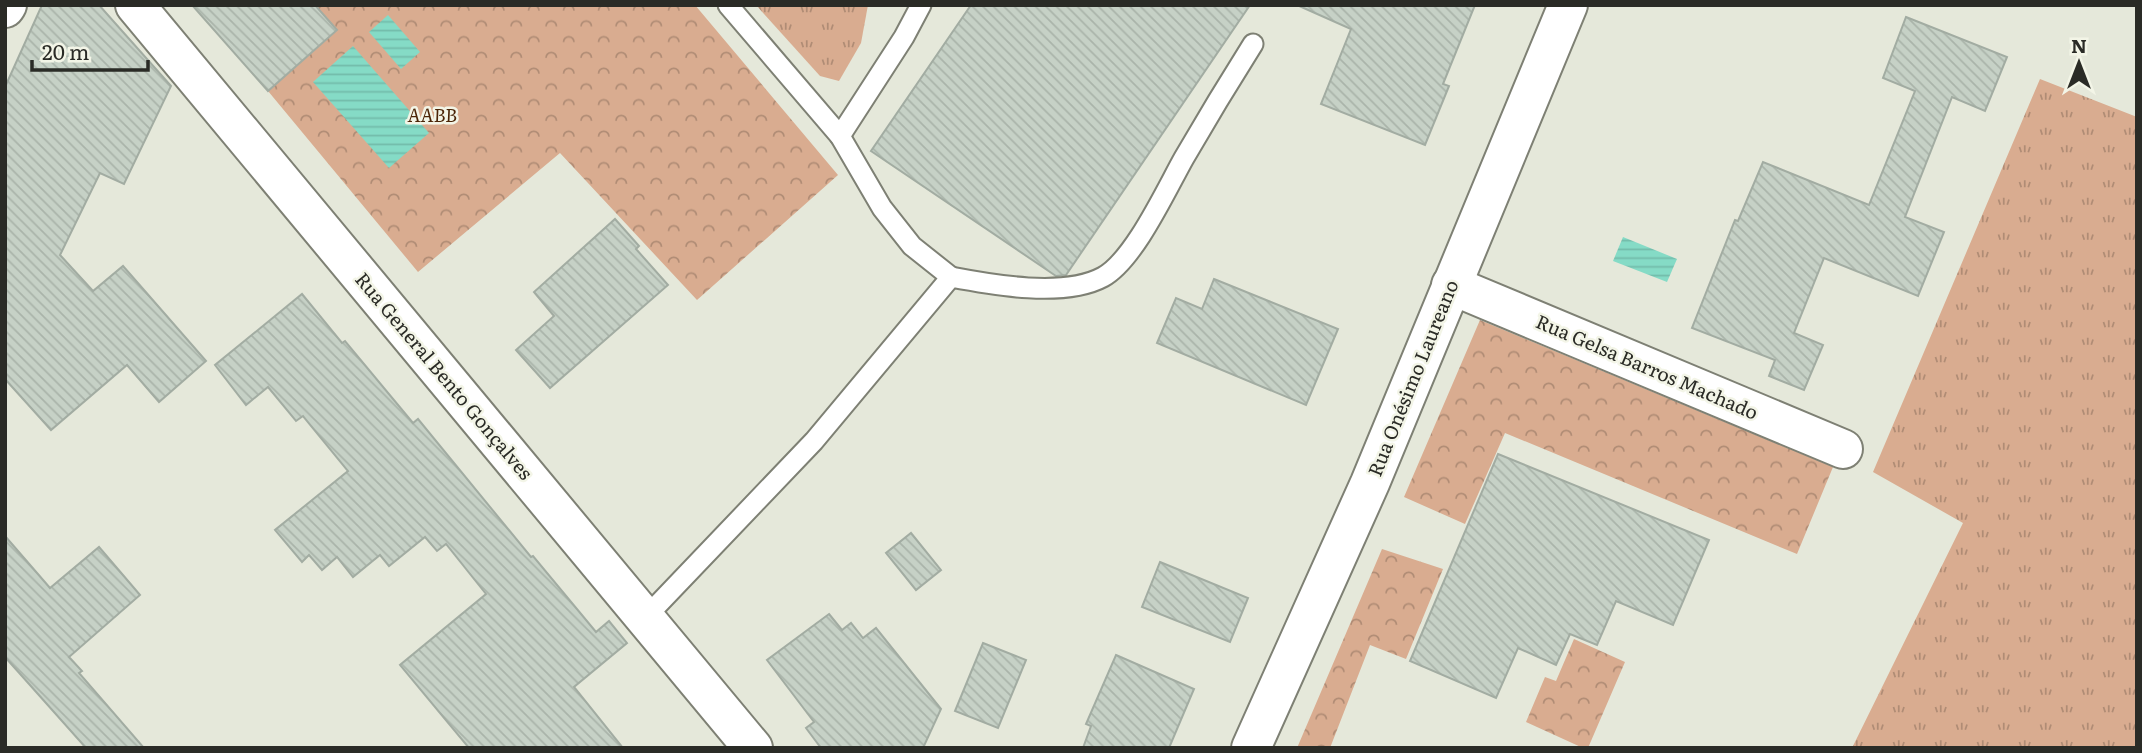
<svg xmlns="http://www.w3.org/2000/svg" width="2142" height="753" font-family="Literata,serif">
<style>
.grass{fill:url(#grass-tufts)}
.forest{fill:url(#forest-crowns)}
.water{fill:url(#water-rules)}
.building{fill:url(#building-back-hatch);stroke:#a2aca2;stroke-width:2}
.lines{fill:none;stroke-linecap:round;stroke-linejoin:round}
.lane-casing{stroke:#7e8074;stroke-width:23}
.street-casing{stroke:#7e8074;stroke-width:42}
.secondary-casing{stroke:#7e8074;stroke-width:42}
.lane{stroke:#fff;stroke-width:19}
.street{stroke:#fff;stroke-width:38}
.secondary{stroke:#fff;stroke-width:38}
.labels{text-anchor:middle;stroke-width:5;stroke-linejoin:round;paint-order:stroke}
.park-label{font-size:19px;font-style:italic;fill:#4b2406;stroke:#f3f5e7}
.street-label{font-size:19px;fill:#2a2b26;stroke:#f3f5e7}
</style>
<defs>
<pattern id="grass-tufts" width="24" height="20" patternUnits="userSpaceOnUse" patternTransform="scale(1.75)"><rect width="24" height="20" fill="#d9ac90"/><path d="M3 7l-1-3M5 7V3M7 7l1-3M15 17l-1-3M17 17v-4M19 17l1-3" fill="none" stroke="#b08c75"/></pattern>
<pattern id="forest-crowns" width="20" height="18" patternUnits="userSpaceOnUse" patternTransform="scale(1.75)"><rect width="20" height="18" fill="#d9ac90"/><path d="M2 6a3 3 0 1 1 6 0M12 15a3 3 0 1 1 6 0" fill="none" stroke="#b08c75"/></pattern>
<pattern id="water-rules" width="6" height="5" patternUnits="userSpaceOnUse" patternTransform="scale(1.75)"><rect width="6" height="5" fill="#85dbc6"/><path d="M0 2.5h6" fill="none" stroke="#73bcaa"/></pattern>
<pattern id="building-back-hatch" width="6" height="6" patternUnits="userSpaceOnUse" patternTransform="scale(1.75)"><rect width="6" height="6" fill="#c6d1c6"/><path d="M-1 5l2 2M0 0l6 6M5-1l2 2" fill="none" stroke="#aab4aa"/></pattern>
</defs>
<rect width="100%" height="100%" fill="#e5e8da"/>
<g class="grass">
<path d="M756,5h112l-7,38 -22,38 -19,-5z"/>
<path d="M2040,79l97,38v631h-285l111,-225 -90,-51z"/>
</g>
<g class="forest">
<path d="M192,5h503l143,170 -141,125 -137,-147 -142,119 -150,-181z"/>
<path d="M1480,320l353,147 -36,87 -292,-121 -40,91 -61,-27z"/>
<path d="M1382,549l61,20 -37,90 -36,-14 -40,103h-33z"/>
<path d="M1574,639l51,23 -37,86h-5l-57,-26 19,-45 11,4z"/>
</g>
<g class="water">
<path d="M388,15l32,37 -19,17 -32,-37z"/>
<path d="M353,46l76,87 -40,35 -76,-86z"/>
<path d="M1623,237l54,22 -10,23 -54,-21z"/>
</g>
<g class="building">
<path d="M42,5h57l72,81 -47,98 -24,-11 -40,82 33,36 30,-25 83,95 -47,41 -32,-37 -76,65 -46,-51v-292z"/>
<path d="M192,5h123l22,25 -69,61z"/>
<path d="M971,5h279l-184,270 -10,1 -185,-125z"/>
<path d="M1297,5h178l-32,79 6,2 -24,59 -104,-41 30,-75z"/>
<path d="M1906,17l101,40 -22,54 -33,-14 -47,120 39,15 -26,64 -94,-38 -30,75 29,12 -19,45 -35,-14 6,-16 -83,-32 43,-108 3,1 25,-59 106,43 46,-114 -32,-13z"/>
<path d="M615,219l24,27 -3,3 32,36 -118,103 -34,-38 38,-34 -20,-24z"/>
<path d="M1214,279l124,50 -32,76 -149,-62 19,-45 26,11z"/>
<path d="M302,294l40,49 3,-2 68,82 5,-4 113,138 2,-1 63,76 13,-11 18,22 -53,44 49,61h-154l-69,-83 86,-71 -40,-50 -9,7 -12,-14 -36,29 -9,-11 -27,22 -16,-20 -15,13 -13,-15 -7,7 -27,-32 73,-59 -45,-55 -7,5 -28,-34 -22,18 -31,-40z"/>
<path d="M1498,454l211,86 -36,85 -57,-24 -19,44 -27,-11 -14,31 -38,-17 -22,50 -86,-37z"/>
<path d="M911,533l30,37 -25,20 -30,-37z"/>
<path d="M5,536l45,52 49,-41 41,48 -71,62 13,14 -3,2 65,75h-58l-81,-91z"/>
<path d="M1160,562l88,36 -18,44 -88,-35z"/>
<path d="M829,614l13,16 9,-7 12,15 13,-10 65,81 -18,39h-102l-15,-20 8,-6 -47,-62z"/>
<path d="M983,643l43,17 -28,68 -43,-17z"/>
<path d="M1116,655l78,34 -25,59h-86l8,-22 -5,-2z"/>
</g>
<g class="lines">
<defs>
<g id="lane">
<path d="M728,5l112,131 42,72 30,38 39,31"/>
<path d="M840,136l64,-99 17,-32"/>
<path d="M645,618l169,-177 137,-164c42,8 113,21 152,0 31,-17 63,-87 81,-119 22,-38 45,-76 69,-114"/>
</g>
<g id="street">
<path d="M135,5l618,743"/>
<path d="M1451,285l392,164"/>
<path d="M1251,748l119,-265 198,-478"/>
</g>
<path id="secondary" d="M5,8l2,-3"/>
</defs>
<use href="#lane" class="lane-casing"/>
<use href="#street" class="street-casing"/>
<use href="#secondary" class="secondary-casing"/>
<use href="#lane" class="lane"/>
<use href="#street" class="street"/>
<use href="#secondary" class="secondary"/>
</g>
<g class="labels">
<g class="park-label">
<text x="432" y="122">AABB</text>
</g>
<g class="street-label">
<text transform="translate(1647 367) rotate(23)" y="7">Rua Gelsa Barros Machado</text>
<text transform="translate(444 376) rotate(50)" y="7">Rua General Bento Gonçalves</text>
<text transform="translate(1413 378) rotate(-68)" y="7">Rua Onésimo Laureano</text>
</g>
</g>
<rect width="2142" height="753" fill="none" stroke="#2a2b26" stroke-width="14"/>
<g transform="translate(2079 63)" stroke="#f3f5e7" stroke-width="5" paint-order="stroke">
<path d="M0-5L12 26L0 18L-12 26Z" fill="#2a2b26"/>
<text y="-10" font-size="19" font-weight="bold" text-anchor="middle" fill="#2a2b26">N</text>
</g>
<path d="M32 60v10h116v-10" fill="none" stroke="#2a2b26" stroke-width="3.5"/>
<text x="42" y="60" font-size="21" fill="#2a2b26" stroke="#f3f5e7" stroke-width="5" paint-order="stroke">20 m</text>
</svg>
